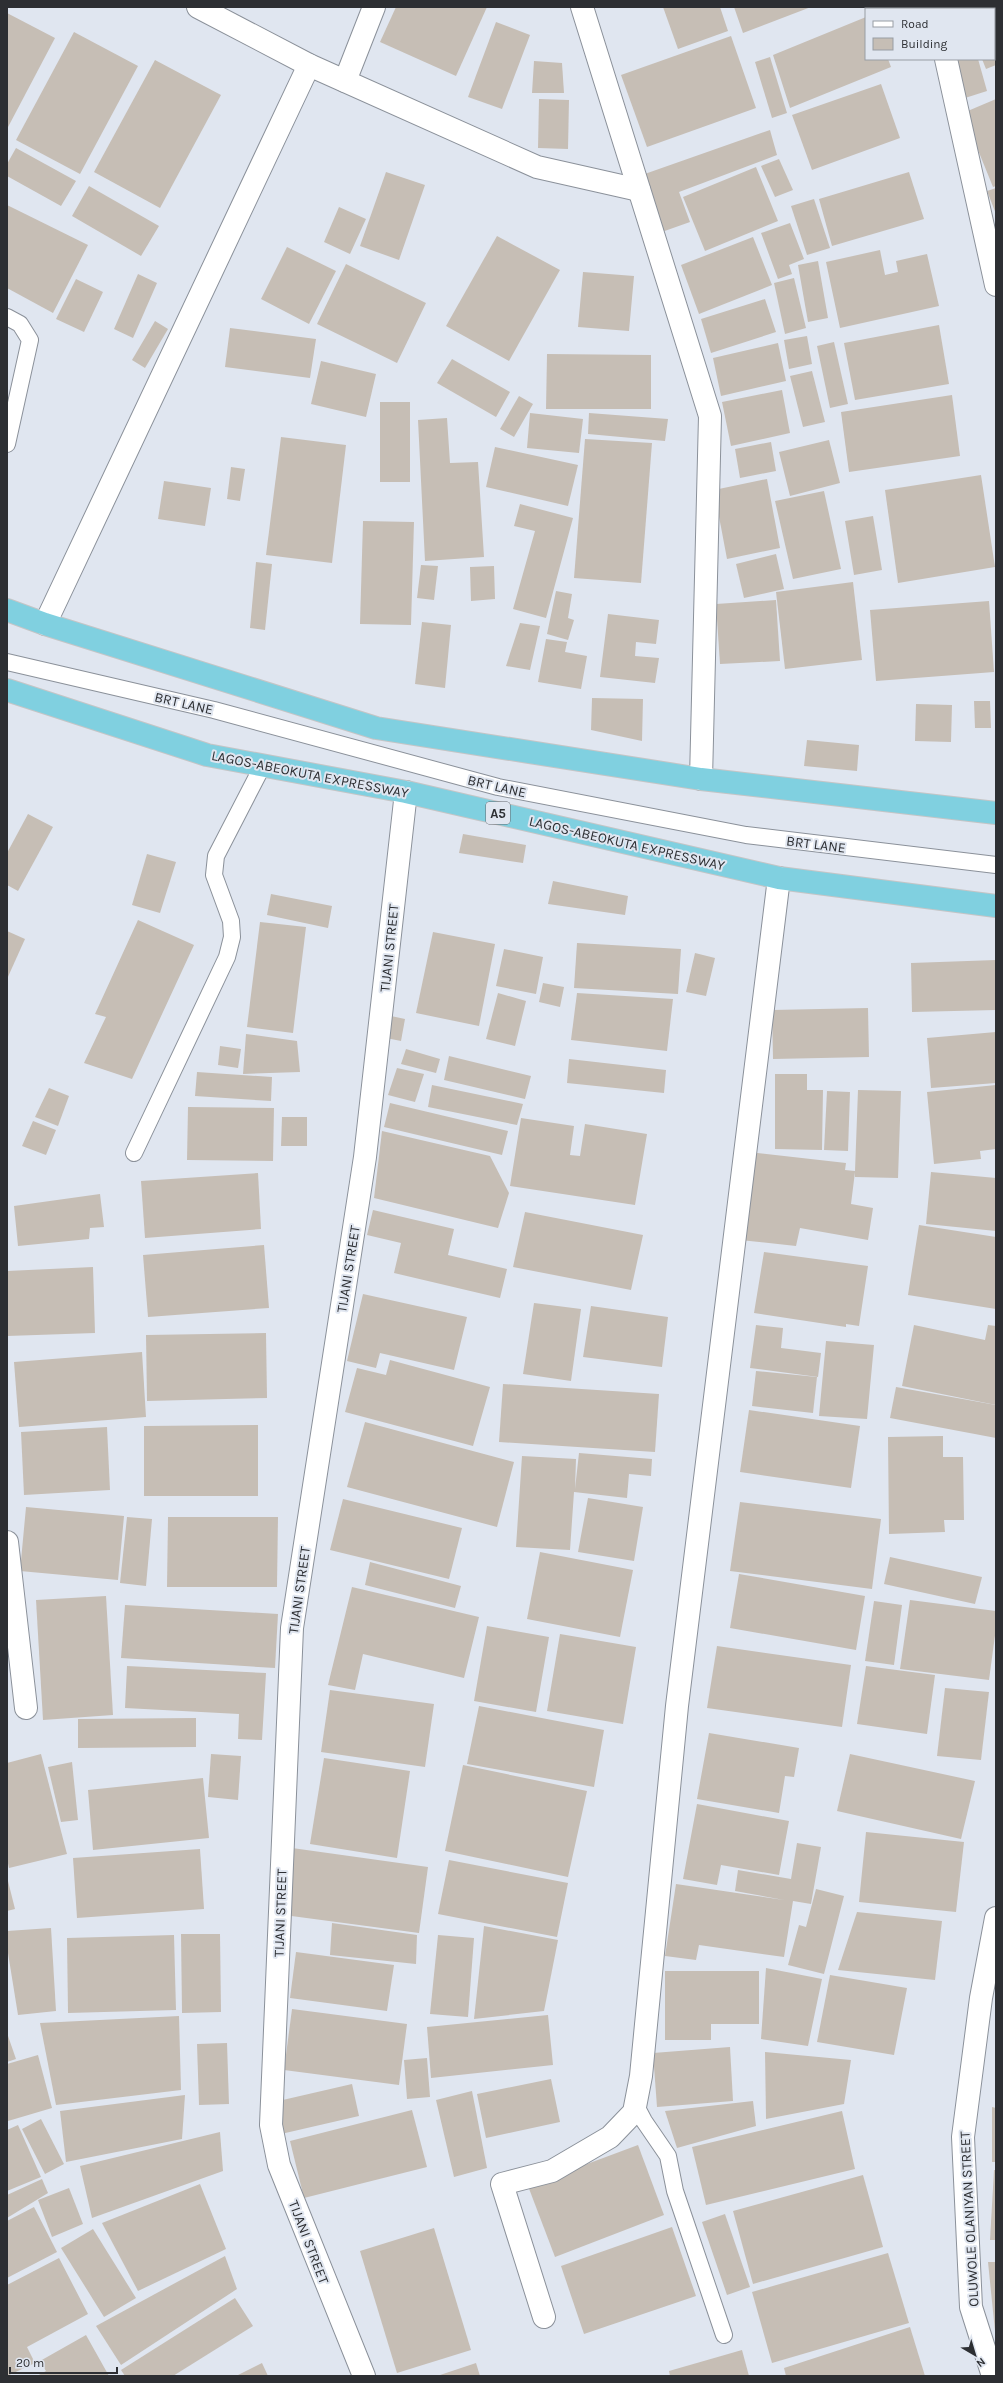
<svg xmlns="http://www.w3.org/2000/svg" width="1003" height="2383" font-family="Karla,sans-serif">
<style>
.building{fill:#c6beb5}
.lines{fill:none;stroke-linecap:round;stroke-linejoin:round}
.service-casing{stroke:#8b919a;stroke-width:18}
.minor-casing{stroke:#8b919a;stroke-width:24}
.trunk-casing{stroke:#c4c5c6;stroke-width:24}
.service{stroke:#fff;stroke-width:16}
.minor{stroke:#fff;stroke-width:22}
.trunk{stroke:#80d0e0;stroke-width:22}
.labels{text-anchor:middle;stroke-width:4;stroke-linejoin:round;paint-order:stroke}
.shield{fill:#e0e6f0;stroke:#63666c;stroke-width:1}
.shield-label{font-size:13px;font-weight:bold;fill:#2d2f33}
.street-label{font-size:14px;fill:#2d2f33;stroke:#e0e6f0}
</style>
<rect width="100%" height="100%" fill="#e0e6f0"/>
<g class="building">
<path d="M396,7h91l-31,69 -76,-34z"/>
<path d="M663,7h57l8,24 -50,18z"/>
<path d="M734,7h77l-68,26z"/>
<path d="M959,7h13l-12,2z"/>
<path d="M976,7h20v58l-10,4 -4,-10h12v-50h-23z"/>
<path d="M7,13l48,25 -48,91z"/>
<path d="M866,17v42h22l3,8 -101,41 -17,-53z"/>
<path d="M496,22l34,13 -28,74 -34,-12z"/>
<path d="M74,32l64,34 -58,108 -64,-34z"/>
<path d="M731,36l25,72 -109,39 -26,-72z"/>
<path d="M770,57l17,56 -15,5 -17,-56z"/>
<path d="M954,59h24l9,32 -22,7z"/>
<path d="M155,60l66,35 -61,113 -66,-36z"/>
<path d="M534,61l28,2 2,30h-32z"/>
<path d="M881,84l19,54 -88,32 -20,-55z"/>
<path d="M539,99l30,1 -1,49 -30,-1z"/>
<path d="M996,99v87l-3,1 -30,-74z"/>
<path d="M770,130l7,25 -98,37 11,30 -31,11 -20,-57z"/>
<path d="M16,148l60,33 -15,25 -54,-30v-12z"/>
<path d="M779,159l14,31 -18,7 -14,-31z"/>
<path d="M756,167l22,54 -73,30 -22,-54z"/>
<path d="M386,172l39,13 -26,75 -39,-14z"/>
<path d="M909,172l15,47 -92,27 -13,-47z"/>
<path d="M89,186l70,40 -18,30 -69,-40z"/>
<path d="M996,188v26l-9,-23z"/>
<path d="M814,199l16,49 -23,7 -16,-49z"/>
<path d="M7,205l81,40 -35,68 -46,-25z"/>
<path d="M339,207l27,12 -16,35 -26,-12z"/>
<path d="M790,223l14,36 -15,6 3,9 -14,5 -17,-46z"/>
<path d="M497,236l63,34 -51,91 -63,-35z"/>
<path d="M753,237l19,48 -73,29 -18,-49z"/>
<path d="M287,247l49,24 -27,53 -48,-25z"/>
<path d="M880,250l5,25 13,-3 -2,-11 31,-7 12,52 -99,22 -14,-66z"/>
<path d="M818,261l10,57 -20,4 -10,-57z"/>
<path d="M346,264l80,39 -29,60 -80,-39z"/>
<path d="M583,272l51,4 -5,55 -51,-4z"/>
<path d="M138,274l19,9 -24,55 -19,-9z"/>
<path d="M794,278l12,50 -21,6 -11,-51z"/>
<path d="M76,279l27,13 -19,40 -28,-13z"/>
<path d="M765,299l11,33 -65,21 -10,-34z"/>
<path d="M155,321l13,8 -23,39 -13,-8z"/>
<path d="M939,325l10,59 -94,16 -11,-57z"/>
<path d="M230,328l86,11 -6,39 -85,-11z"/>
<path d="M807,336l5,28 -23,5 -5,-29z"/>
<path d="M834,342l14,62 -18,4 -13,-62z"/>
<path d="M778,343l8,38 -65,15 -8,-38z"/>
<path d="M547,354l104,1v54h-105z"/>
<path d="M452,359l58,33 -14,25 -59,-34z"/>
<path d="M321,361l55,13 -10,43 -55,-13z"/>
<path d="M812,371l13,51 -22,5 -13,-51z"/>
<path d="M782,390l8,43 -59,13 -9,-44z"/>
<path d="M952,395l8,61 -111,16 -8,-60z"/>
<path d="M519,396l14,8 -19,33 -14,-8z"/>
<rect x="380" y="402" width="30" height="80"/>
<path d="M530,413l53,6 -4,34 -52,-5z"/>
<path d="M589,413l79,6 -3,22 -77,-7z"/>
<path d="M447,418l3,45 28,-1 6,95 -59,4 -7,-141z"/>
<path d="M281,437l65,8 -14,118 -66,-8z"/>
<path d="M585,439l67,4 -11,140 -67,-5z"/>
<path d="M829,440l11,43 -50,13 -11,-44z"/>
<path d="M771,442l5,29 -36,7 -5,-29z"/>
<path d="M495,447l83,18 -10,41 -82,-19z"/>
<path d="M231,467l14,2 -5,32 -13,-2z"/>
<path d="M981,475l14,92 -97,16 -13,-93z"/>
<path d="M767,479l13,69 -53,11 -13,-69z"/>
<path d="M164,481l47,7 -6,38 -47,-7z"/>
<path d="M824,491l17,78 -48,10 -18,-78z"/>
<path d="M520,504l53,14 -27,100 -33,-9 22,-78 -21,-5z"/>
<path d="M873,516l9,54 -28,5 -9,-54z"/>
<path d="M363,521l51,1 -3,103 -51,-1z"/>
<path d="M776,554l8,35 -40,9 -8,-34z"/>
<path d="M256,562l16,2 -7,66 -15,-2z"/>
<path d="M421,565l17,1 -4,34 -17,-2z"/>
<path d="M494,566l1,33 -24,2 -1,-34z"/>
<path d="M853,582l9,78 -77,9 -9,-77z"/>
<path d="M556,591l16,3 -4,24 6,2 -6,20 -21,-6z"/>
<path d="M776,600l4,61 -60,3 -4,-60z"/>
<path d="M989,601l5,71 -118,9 -6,-71z"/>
<path d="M608,614l51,6 -3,24 -20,-2 -1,14 24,2 -4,25 -55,-6z"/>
<path d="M422,622l29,3 -6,63 -30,-4z"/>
<path d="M520,623l20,3 -10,44 -24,-4z"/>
<path d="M546,639l21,3 -2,10 22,4 -6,33 -43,-7z"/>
<path d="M592,698l51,1 -1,42 -51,-11z"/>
<path d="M974,701h16l1,27h-16z"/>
<path d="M916,704l36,1 -1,37 -36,-1z"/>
<path d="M807,740l52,5 -2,26 -53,-5z"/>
<path d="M28,814l25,13 -35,64 -11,-6v-32z"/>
<path d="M463,834l63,11 -3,18 -64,-10z"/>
<path d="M147,854l29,8 -16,51 -28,-8z"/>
<path d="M553,881l75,15 -3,19 -77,-11z"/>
<path d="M271,894l61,12 -4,22 -61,-13z"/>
<path d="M138,920l56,25 -62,134 -48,-16 22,-46 -11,-3z"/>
<path d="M260,922l46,5 -13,106 -46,-6z"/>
<path d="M7,931l18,8 -18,40z"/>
<path d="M433,932l62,12 -16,82 -63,-13z"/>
<path d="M577,943l104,6 -3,45 -104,-6z"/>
<path d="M504,949l39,8 -7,37 -40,-8z"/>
<path d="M695,953l20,5 -9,38 -20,-4z"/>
<path d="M996,960v50l-84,2 -1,-49z"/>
<path d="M543,983l21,4 -4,20 -21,-5z"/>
<path d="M498,993l28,8 -11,45 -29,-7z"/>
<path d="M577,993l96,6 -6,52 -96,-11z"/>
<path d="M868,1008l1,49 -96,2 -1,-49z"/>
<path d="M391,1016l14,3 -4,22 -15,-3z"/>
<path d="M996,1032v51l-65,5 -4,-50z"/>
<path d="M246,1034l51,7 3,31 -57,2z"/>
<path d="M220,1046l21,3 -3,19 -20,-3z"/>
<path d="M406,1049l34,10 -4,14 -35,-9z"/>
<path d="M449,1056l82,20 -6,23 -81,-19z"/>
<path d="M569,1059l97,11 -2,23 -97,-10z"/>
<path d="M397,1068l27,6 -9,28 -27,-7z"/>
<path d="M197,1072l75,5 -1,24 -76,-5z"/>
<path d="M775,1074h32v16h16l-1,60 -47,-1z"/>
<path d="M432,1085l91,19 -6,21 -89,-18z"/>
<path d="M996,1085v64l-16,2 1,8 -47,5 -7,-72z"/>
<path d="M49,1088l20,8 -11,30 -23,-9z"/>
<path d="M858,1090l43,1 -3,87 -43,-1v-5l-4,32 22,4 -5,32 -68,-12 -4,18 -56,-6 9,-88 97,11 -1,7 10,1z"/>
<path d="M827,1091l23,1 -2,59 -24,-1z"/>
<path d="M390,1103l118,28 -6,24 -118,-28z"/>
<path d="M188,1107l86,1 -1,53 -86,-1z"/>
<path d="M282,1117h25v29h-26z"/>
<path d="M521,1118l53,8 -4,29 10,1 5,-32 62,10 -12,71 -125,-19z"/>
<path d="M33,1121l23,9 -10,25 -24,-9z"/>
<path d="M382,1131l108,25 19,37 -11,35 -124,-30z"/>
<path d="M931,1172l65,6v53l-70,-7z"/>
<path d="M258,1173l3,56 -116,9 -4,-57z"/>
<path d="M100,1194l4,33 -14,1 -1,11 -71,7 -4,-40z"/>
<path d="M373,1210l81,19 -6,26 59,14 -7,29 -106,-25 7,-30 -34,-8z"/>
<path d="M525,1212l118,23 -12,55 -118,-23z"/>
<path d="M919,1225l77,12v72l-88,-14z"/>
<path d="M264,1245l5,63 -121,9 -5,-62z"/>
<path d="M764,1252l104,14 -9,60 -13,-2v3l-92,-14z"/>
<path d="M93,1267l2,66 -88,3v-65z"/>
<path d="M363,1294l104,23 -13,53 -74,-17 -4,15 -29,-7z"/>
<path d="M534,1303l47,6 -10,72 -48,-7z"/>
<path d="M591,1306l77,11 -6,50 -79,-10z"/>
<path d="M756,1325l27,3 -2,20 40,5 -3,24 -68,-9z"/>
<path d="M914,1325l71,15 3,-15 8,1v79l-94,-19z"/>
<path d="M266,1333l1,65 -120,3 -1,-66z"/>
<path d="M826,1341l48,4 -7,74 -48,-3z"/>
<path d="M142,1352l4,65 -127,10 -5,-65z"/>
<path d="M390,1360l100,27 -17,59 -128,-34 12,-44 29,7z"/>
<path d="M756,1371l61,6 -4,36 -61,-7z"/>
<path d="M503,1384l156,10 -4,58 -156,-10z"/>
<path d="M896,1387l100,18v33l-106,-20z"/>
<path d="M749,1410l111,16 -9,62 -111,-16z"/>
<path d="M365,1422l149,40 -17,65 -150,-40z"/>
<path d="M258,1425v71h-114v-70z"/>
<path d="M107,1427l3,63 -86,5 -3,-63z"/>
<path d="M943,1436v21h20l1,63h-20l1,12 -56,2 -1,-97z"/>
<path d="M579,1453l73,6 -1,17 -22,-2 -2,24 -53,-6 -4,58 -54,-3 6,-91 54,3 -1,30z"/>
<path d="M588,1498l55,9 -9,54 -56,-9z"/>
<path d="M343,1499l119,29 -13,51 -119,-29z"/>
<path d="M740,1502l141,17 -9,70 -142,-18z"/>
<path d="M26,1507l98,9 -6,64 -98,-9z"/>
<path d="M127,1517l25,2 -6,67 -26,-3z"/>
<path d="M168,1517h110l-1,70h-110z"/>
<path d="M540,1552l93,18 -13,67 -93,-18z"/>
<path d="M890,1557l92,20 -7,27 -91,-20z"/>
<path d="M370,1562l91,24 -6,22 -90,-23z"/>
<path d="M739,1574l126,22 -9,54 -126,-22z"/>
<path d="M352,1587l127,30 -15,61 -101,-24 -8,36 -27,-5z"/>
<path d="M106,1596l7,119 -70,5 -7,-120z"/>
<path d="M910,1600l86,11v17l-7,52 -89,-11z"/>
<path d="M874,1601l28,4 -8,60 -29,-4z"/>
<path d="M125,1605l153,9 -3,54 -154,-10z"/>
<path d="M487,1626l62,11 -13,75 -62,-11z"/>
<path d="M560,1634l76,13 -13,77 -76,-13z"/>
<path d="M717,1646l134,19 -9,62 -135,-19z"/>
<path d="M127,1666l139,7 -4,67 -24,-1 1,-25 -114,-6z"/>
<path d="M866,1666l69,9 -8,59 -70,-10z"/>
<path d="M945,1688l44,4 -8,68 -44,-4z"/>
<path d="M330,1690l104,14 -9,63 -104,-15z"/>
<path d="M479,1706l125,24 -10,57 -127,-23z"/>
<path d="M196,1718v29l-118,1v-29z"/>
<path d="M709,1733l90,15 -5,29 -9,-1 -6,37 -82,-14z"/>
<path d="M41,1754l26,100 -58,14 -2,-9v-96z"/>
<path d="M211,1754l30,2 -3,44 -30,-3z"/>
<path d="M850,1754l125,27 -14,58 -124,-28z"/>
<path d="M324,1758l86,13 -13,87 -87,-14z"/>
<path d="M72,1762l6,58 -17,2 -13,-55z"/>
<path d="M463,1765l124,26 -19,86 -123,-26z"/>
<path d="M203,1778l6,60 -116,12 -5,-60z"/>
<path d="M697,1804l92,17 -10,54 -58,-10 -4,20 -34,-6z"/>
<path d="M866,1832l98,10 -8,70 -97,-10z"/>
<path d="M797,1843l24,4 -10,57 -18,-3 -9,56 -85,-12 -3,15 -31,-4 11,-72 108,16 -49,-9 3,-21 53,9z"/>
<path d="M292,1848l136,19 -9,66 -135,-18z"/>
<path d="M200,1849l4,60 -127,9 -4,-60z"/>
<path d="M449,1860l119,23 -11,54 -119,-23z"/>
<path d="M7,1877l8,32 -8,2z"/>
<path d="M816,1889l28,7 -20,78 -36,-9 11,-40 7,2z"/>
<path d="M857,1912l85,9 -7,59 -97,-10z"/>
<path d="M332,1923l85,12 -1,29 -86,-9z"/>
<path d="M484,1926l74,14 -14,71 -70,8z"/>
<path d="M51,1928l5,83 -38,4 -11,-68v-16z"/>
<path d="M181,1934h39l1,78 -39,1z"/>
<path d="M174,1935l2,75 -108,3 -1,-75z"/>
<path d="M438,1935l36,3 -6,79 -38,-3z"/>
<path d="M296,1952l98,13 -7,46 -97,-13z"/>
<path d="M766,1968l56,11 -14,67 -47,-7z"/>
<path d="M665,1971h94v53h-48v16h-46z"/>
<path d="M830,1975l77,13 -13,67 -77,-13z"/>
<path d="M292,2009l115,15 -8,61 -115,-15z"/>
<path d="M548,2015l5,50 -122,13 -4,-51z"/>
<path d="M179,2016l2,74 -125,15 -16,-82z"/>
<path d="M7,2033l9,26 -9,3z"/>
<path d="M227,2043l2,61 -30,1 -2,-61z"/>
<path d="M730,2047l3,54 -76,6 -4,-54z"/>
<path d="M765,2052l86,8 -7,44 -78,15z"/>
<path d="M38,2055l14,53 -44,13 -1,-57z"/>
<path d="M427,2058l3,39 -23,2 -3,-39z"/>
<path d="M551,2079l9,43 -74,16 -9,-44z"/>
<path d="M352,2084l7,32 -78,18 -7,-32z"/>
<path d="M472,2091l15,77 -33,9 -18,-77z"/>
<path d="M185,2095l-3,44 -116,23 -6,-51z"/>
<path d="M753,2101l3,25 -79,22 -12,-37z"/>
<path d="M992,2107l4,1v54h-4z"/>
<path d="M412,2110l15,57 -123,31 -14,-57z"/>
<path d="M842,2111l13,58 -149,36 -14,-58z"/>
<path d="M41,2119l23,45 -19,10 -23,-45z"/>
<path d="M18,2125l23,52 -34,14v-61z"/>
<path d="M220,2132l3,39 -131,47 -12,-52z"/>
<path d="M638,2145l26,70 -109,42 -27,-71z"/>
<path d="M994,2170h2v70h-6z"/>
<path d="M863,2175l20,72 -130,37 -20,-73z"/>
<path d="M42,2179l6,14 -41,25v-23z"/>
<path d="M200,2184l26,65 -88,42 -36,-68z"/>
<path d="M69,2188l14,36 -31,13 -14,-37z"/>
<path d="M34,2207l23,45 -50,26v-57z"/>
<path d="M725,2214l25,73 -23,8 -25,-73z"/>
<path d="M672,2227l24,69 -112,38 -23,-68z"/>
<path d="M434,2228l37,122 -74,23 -37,-122z"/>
<path d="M93,2229l43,69 -32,19 -43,-69z"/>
<path d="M888,2253l21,70 -137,40 -20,-71z"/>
<path d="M225,2256l12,33 -116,76 -25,-39z"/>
<path d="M59,2258l29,56 -61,33 8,16 -28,13v-91z"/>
<path d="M988,2262h8v69h-1z"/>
<path d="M235,2298l18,28 -80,50h-48l-4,-6z"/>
<path d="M910,2327l15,49h-139l-2,-8z"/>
<path d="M86,2335l23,41h-72l9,-5 -6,-10z"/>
<path d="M742,2350l7,26h-79l-1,-5z"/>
<path d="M262,2363l6,13h-32z"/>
<path d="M476,2363l4,13h-43z"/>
</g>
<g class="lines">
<defs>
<g id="service">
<path d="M7,317l13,7 10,16 -23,104"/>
<path d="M7,662l207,48 284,77 248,48 250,30"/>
<path d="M134,1153l93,-196 5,-20 -1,-16 -17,-46 2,-19 47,-91"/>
<path d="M635,2104l9,17 24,35 7,35 49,144"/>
</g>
<g id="minor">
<path d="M198,7l111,58 228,102 102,23"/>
<path d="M582,7l128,409 -9,363"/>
<path d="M935,7v2"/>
<path d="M946,59l50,226"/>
<path d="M345,81l29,-74"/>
<path d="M45,624l264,-559"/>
<path d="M7,1542l19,166"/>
<path d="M544,2317l-42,-133 50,-13 58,-34 24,-25 7,-36 36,-370 102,-828"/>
<path d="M364,2376l-85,-211 -8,-40 21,-497 73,-471 41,-365"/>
<path d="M993,2376l-22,-69 -8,-170 18,-139 15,-80"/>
</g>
<g id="trunk">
<path d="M7,610l38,14 331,104 325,51 295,34"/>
<path d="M7,690l200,65 199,37 373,86 217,28"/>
</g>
</defs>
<use href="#service" class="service-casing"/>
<use href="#minor" class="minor-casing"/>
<use href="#trunk" class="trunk-casing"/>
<use href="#service" class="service"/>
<use href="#minor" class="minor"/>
<use href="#trunk" class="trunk"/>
</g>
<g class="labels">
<rect class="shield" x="486" y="802" width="24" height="22" rx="3"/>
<g class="shield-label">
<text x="498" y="818">A5</text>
</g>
<g class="street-label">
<text transform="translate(184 703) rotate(13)" y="5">BRT LANE</text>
<text transform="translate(310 774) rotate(11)" y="5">LAGOS-ABEOKUTA EXPRESSWAY</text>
<text transform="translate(497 786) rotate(13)" y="5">BRT LANE</text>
<text transform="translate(627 843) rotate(13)" y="5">LAGOS-ABEOKUTA EXPRESSWAY</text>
<text transform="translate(816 844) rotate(7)" y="5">BRT LANE</text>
<text transform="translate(389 948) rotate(-84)" y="5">TIJANI STREET</text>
<text transform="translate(348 1269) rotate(-81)" y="5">TIJANI STREET</text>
<text transform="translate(299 1590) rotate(-82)" y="5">TIJANI STREET</text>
<text transform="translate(280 1913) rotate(-88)" y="5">TIJANI STREET</text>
<text transform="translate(969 2219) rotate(-93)" y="5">OLUWOLE OLANIYAN STREET</text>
<text transform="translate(309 2242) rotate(69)" y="5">TIJANI STREET</text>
</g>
</g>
<rect width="1003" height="2383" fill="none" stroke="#2d2f33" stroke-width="16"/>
<rect x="865" y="8" width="130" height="52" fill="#e0e6f0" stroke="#989da4"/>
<rect x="873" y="21" width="20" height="6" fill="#ffffff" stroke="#989da4"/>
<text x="901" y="28" font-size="12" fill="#2d2f33">Road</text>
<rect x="873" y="38" width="20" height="12" fill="#c6beb5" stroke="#989da4"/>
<text x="901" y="48" font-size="12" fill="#2d2f33">Building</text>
<g transform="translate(975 2355) rotate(142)" stroke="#e0e6f0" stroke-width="3" paint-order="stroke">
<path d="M0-3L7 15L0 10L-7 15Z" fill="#2d2f33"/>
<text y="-6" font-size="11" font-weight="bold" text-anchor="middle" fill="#2d2f33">N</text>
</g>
<path d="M10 2367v6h107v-6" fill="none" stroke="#2d2f33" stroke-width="2"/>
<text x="16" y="2367" font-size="12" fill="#2d2f33" stroke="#e0e6f0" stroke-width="3" paint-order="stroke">20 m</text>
</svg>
